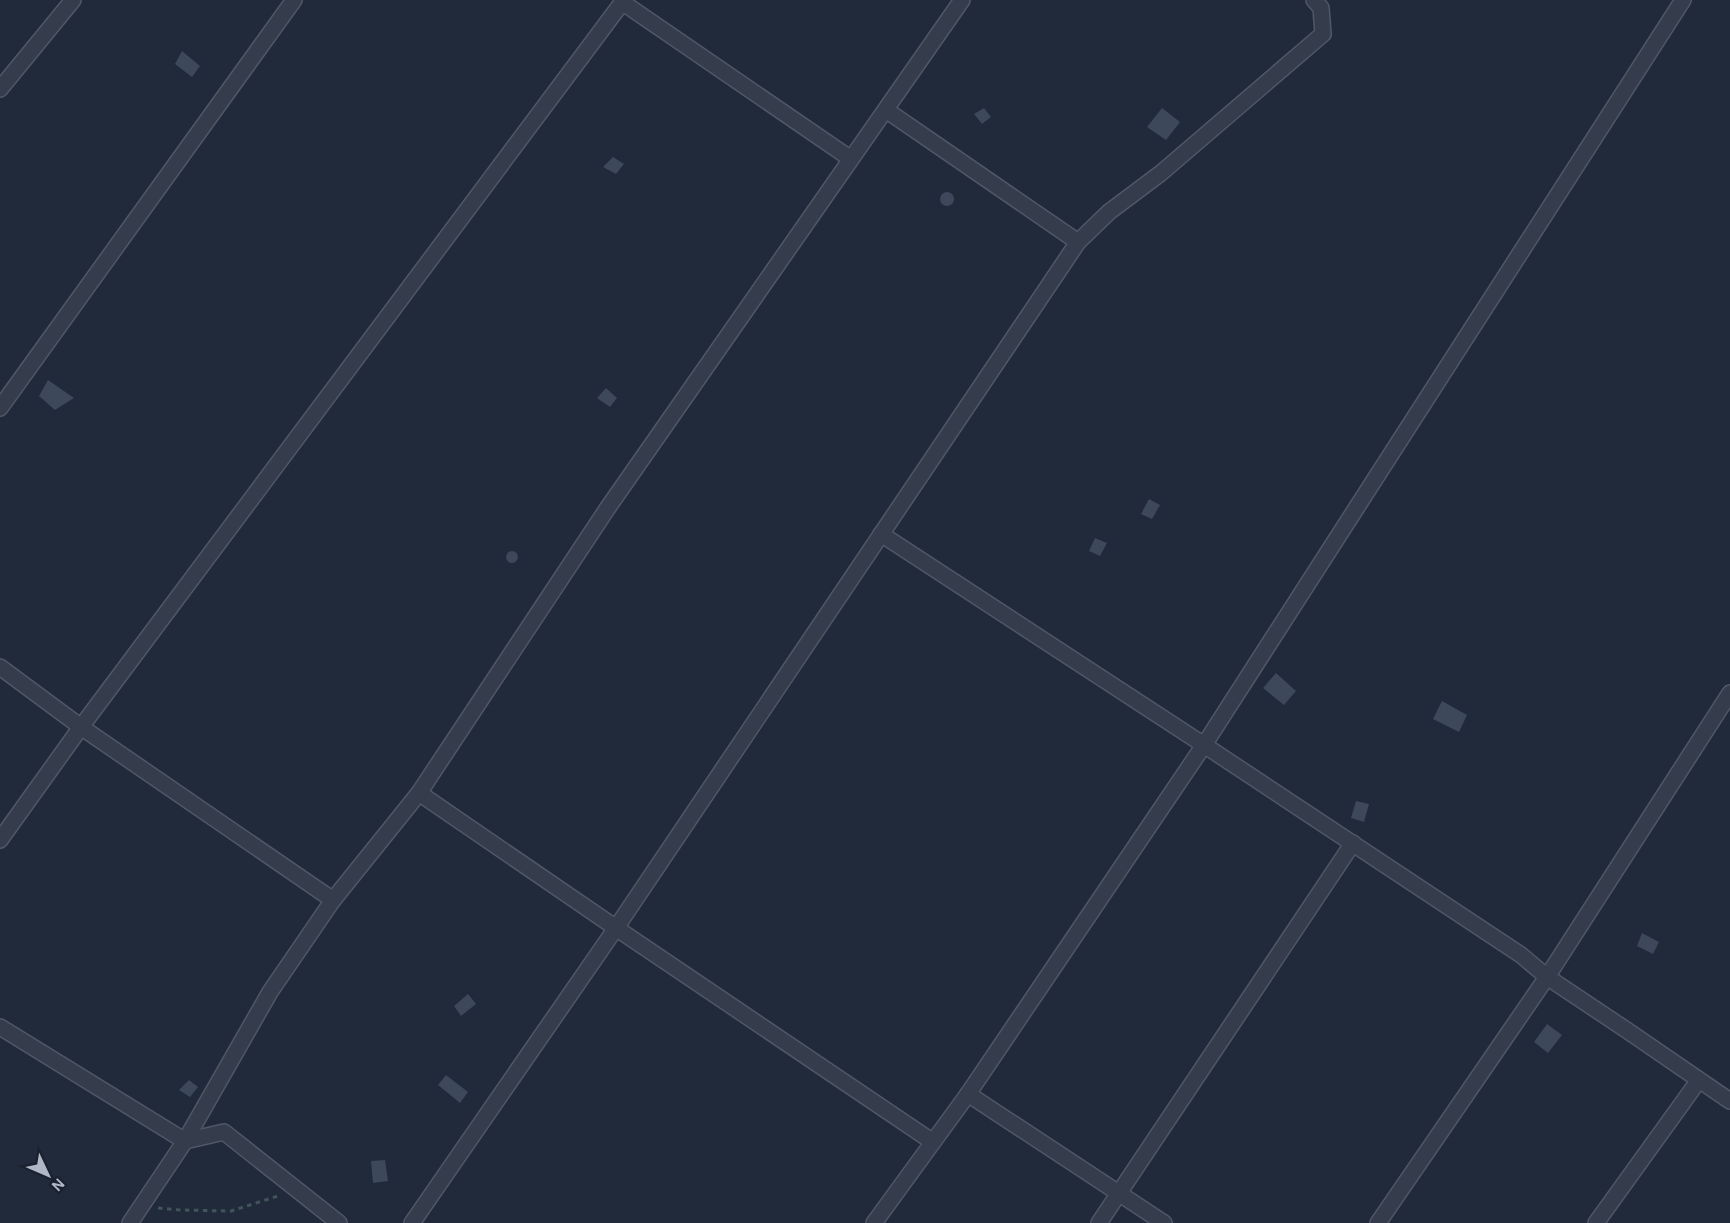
<svg xmlns="http://www.w3.org/2000/svg" width="1730" height="1223" font-family="'Alegreya Sans',sans-serif">
<style>
.building{fill:#3d485b}
.lines{fill:none;stroke-linecap:round;stroke-linejoin:round}
.minor-casing{stroke:#505766;stroke-width:18}
.path{stroke:#415459;stroke-width:3;stroke-dasharray:4.5 4.5;stroke-linecap:butt}
.minor{stroke:#353c4b;stroke-width:15}
</style>
<rect width="100%" height="100%" fill="#212a3b"/>
<g class="building">
<path d="M182,51l18,15 -8,11 -17,-13z"/>
<path d="M984,108l7,9 -9,7 -8,-10z"/>
<path d="M1162,108l18,14 -14,18 -19,-13z"/>
<path d="M613,157l11,7 -8,10 -13,-7z"/>
<circle cx="947" cy="199" r="7"/>
<path d="M48,380l26,18 -19,12 -16,-14z"/>
<path d="M606,388l11,10 -7,9 -13,-9z"/>
<path d="M1149,499l11,6 -8,14 -11,-5z"/>
<path d="M1095,538l12,5 -7,13 -11,-5z"/>
<circle cx="512" cy="557" r="6"/>
<path d="M1276,673l20,18 -12,14 -21,-17z"/>
<path d="M1442,701l25,14 -8,17 -26,-13z"/>
<path d="M1356,801l13,3 -5,18 -13,-4z"/>
<path d="M1642,933l17,9 -6,12 -16,-8z"/>
<path d="M468,994l8,10 -15,12 -7,-10z"/>
<path d="M1547,1024l15,11 -14,18 -14,-11z"/>
<path d="M446,1075l22,17 -8,11 -22,-18z"/>
<path d="M189,1080l9,7 -8,10 -11,-7z"/>
<path d="M385,1160l3,21 -15,2 -2,-22z"/>
</g>
<g class="lines">
<defs>
<g id="minor">
<path d="M622,2l229,157"/>
<path d="M0,89l73,-89"/>
<path d="M886,110l192,132"/>
<path d="M0,408l294,-408"/>
<path d="M881,534l323,211 317,210 26,22 78,52 105,72"/>
<path d="M0,667l81,60 252,173"/>
<path d="M419,793l197,135 317,214"/>
<path d="M0,840l81,-113 543,-727"/>
<path d="M0,1027l185,114 39,-9 115,91"/>
<path d="M968,1094l196,129"/>
<path d="M130,1223l55,-82 85,-149 63,-92 86,-107 188,-284 355,-509"/>
<path d="M412,1223l204,-295 462,-686 31,-30 52,-39 162,-139 -2,-26 -7,-8"/>
<path d="M874,1223l94,-129 236,-349 479,-745"/>
<path d="M1099,1223l254,-380"/>
<path d="M1378,1223l169,-246 183,-284"/>
<path d="M1596,1223l103,-143"/>
</g>
</defs>
<use href="#minor" class="minor-casing"/>
<path class="path" d="M158,1208l22,2 51,1 50,-16"/>
<use href="#minor" class="minor"/>
</g>
<g transform="translate(48 1175) rotate(134)" stroke="#1a212f" stroke-width="4.5" paint-order="stroke">
<path d="M0-4.5L10 22L0 15L-10 22Z" fill="#b0b7c7"/>
<text y="-9" font-size="16" font-weight="bold" text-anchor="middle" fill="#b0b7c7">N</text>
</g>
</svg>
